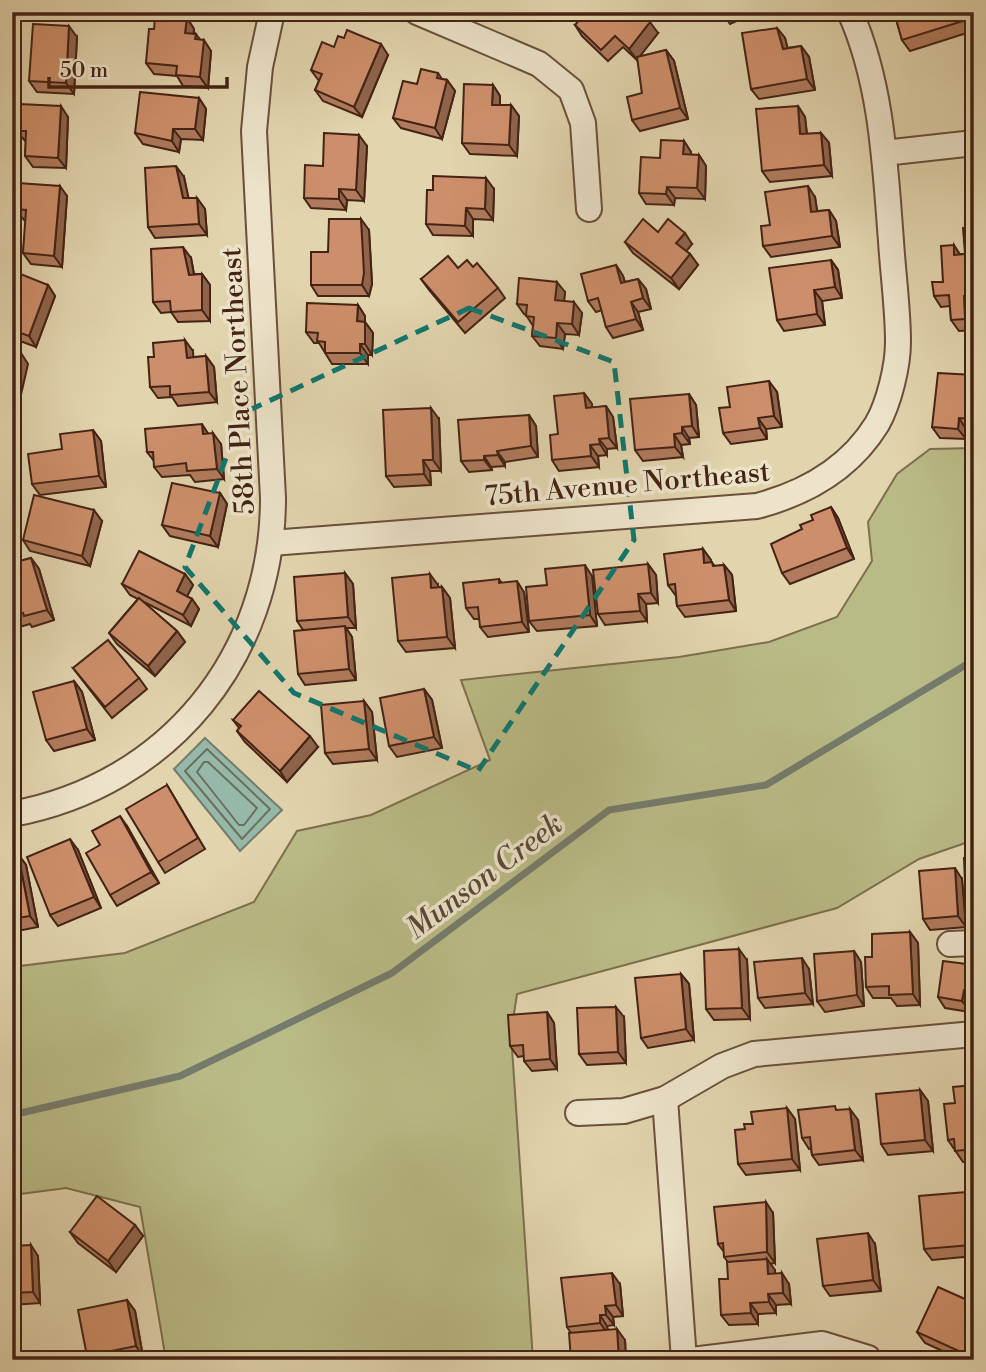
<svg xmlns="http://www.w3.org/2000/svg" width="986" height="1372" font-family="'Libre Bodoni',serif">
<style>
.green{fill:#b9bb86;stroke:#7e6f4e;stroke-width:2}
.water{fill:#95b8a8;stroke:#757c6d;stroke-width:2}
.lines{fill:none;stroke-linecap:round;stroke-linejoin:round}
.shore{stroke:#6c6e5e;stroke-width:2}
.stream{stroke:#757c6d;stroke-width:7}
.minor-casing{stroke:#6c4f3b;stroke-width:28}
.minor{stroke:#ece3ca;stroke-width:24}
.wall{fill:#b07b5c;stroke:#442315;stroke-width:2}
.shaded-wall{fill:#90644b;stroke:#442315;stroke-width:2}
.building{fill:#cd8f6b;stroke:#442315;stroke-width:2}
.marked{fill:none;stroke:#0f766e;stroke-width:5;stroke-dasharray:14 9;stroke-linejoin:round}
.labels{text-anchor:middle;stroke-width:7;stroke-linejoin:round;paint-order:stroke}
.street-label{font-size:28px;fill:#442315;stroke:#ece3ca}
.water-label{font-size:30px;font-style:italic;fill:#58483a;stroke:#ece3ca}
</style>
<rect width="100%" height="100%" fill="#e2d4ad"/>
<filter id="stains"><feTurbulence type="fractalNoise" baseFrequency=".00286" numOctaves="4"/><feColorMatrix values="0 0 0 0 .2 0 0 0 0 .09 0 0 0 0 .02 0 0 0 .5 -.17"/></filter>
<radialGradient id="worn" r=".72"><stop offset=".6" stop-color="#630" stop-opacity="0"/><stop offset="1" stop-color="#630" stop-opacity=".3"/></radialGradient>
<path class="green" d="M974,448v392l-55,19 -82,49 -320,86 -6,39 22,327h-367l-26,-153 -74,-19 -54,7v-228l113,-14 129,-51 43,-71 74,-16 119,-55 -29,-80 218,-23 90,-15 68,-25 35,-56 -4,-39 29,-48 33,-25z"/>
<path class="water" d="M205,738l77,72 -42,41 -66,-82z"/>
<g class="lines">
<g class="shore">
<path d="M207,749l63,60 -28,30 -57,-68z"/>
<path d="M204,762h4l49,46 -13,17h-5l-42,-53z"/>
</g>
<path class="stream" d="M12,1115l168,-39 212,-103 217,-163 157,-25 208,-125"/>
<defs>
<g id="minor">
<path d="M417,12l122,52 32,26 12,33 6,86"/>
<path d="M884,153l90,-10"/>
<path d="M271,543l486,-37c49,-13 93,-38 120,-82 12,-21 21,-58 21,-82 0,-33 -5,-68 -7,-101 -6,-77 -9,-157 -41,-229"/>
<path d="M12,814c157,-29 261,-158 261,-316l-19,-367 6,-64 12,-55"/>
<path d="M950,944l24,-1"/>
<path d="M665,1099l19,261"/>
<path d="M578,1113l46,-2 41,-12 57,-33 32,-12 220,-20"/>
<path d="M692,1360l130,-16 46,14"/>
</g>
</defs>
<use href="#minor" class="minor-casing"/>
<use href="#minor" class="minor"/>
</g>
<g class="wall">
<path d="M34,12h50l-1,4z"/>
<path d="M722,12h35l-27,12z"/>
<path d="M894,12h74l5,19 -63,20 -8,-11z"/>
<path d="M187,18l7,11v4l17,18 -3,37 -25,-2 -6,-10 -23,-2 -8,-11 8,-34 13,-10z"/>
<path d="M575,25l83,8 -19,24 27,-7 8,11 14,58 -48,12 -8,-11 10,-27 -4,-34 -1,1 -14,-13 -15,14 -26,-25z"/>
<path d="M777,28l8,10 2,10 14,-2 8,11 6,33 -56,9 -8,-10z"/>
<path d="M77,37l-3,57 -37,-2 -8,-11z"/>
<path d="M334,47l54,8 -26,62 -39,-16 -8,-11 4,-9 -8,-11z"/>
<path d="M438,73l4,6 5,1 8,11 -13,48 -41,-11 -8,-10 24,-34z"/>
<path d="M493,85l7,11v9h11l8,11 -2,40 -47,-2 -8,-11z"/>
<path d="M199,98l7,11 -3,31 -22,-1 -2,13 -36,-8 -8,-11z"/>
<path d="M798,106l7,11 2,17 14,-1 8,10 3,33 -62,6 -8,-11z"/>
<path d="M68,117l-2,51 -33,-1 -8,-11 1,-14 -9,-11z"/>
<path d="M684,141l7,11v3h8l7,11 -1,33 -30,-1 -1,7 -28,-1 -7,-11 21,-35z"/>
<path d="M367,146l-3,55 -17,-1 -1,10 -35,-2 -7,-10 19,-32z"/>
<path d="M184,177l4,21h9l8,11 2,26 -52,3 -7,-11z"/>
<path d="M494,189l-1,31 -20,-1v17l-40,-1 -7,-11z"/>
<path d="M67,196l-5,71 -31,-3 -8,-11 3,-33h-2l-8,-11z"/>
<path d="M815,197l2,14 12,-1 7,11 4,26 -69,10 -8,-11 7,-21z"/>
<path d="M974,227v79h-3l2,24 -14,1 -8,-11 -1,-14 -9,1 -7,-11 26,-42h5z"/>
<path d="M369,230l3,54 -3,12h-51l-7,-11 17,-33z"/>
<path d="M658,232l34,12 -6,7 4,3 8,11 -19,24 -46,-36 -8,-11z"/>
<path d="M191,258l3,16h8l8,11v36l-32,1 -7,-10 -10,1 -8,-11z"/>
<path d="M831,260l7,10 4,28 -20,3 3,24 -41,6 -7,-11z"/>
<path d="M616,265l7,11 2,6 13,-3 8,10 5,20 -13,3 5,18 -30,8 -7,-11 -4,-17 -6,2 -8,-11z"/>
<path d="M473,267l25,21 7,10 -40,35 -36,-43 -8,-11z"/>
<path d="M12,273l36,12 7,11 -19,51 -24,-9z"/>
<path d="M565,292l-1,9 18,12 -3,22 -14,-1 -2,15 -23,-3 -8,-10 1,-10 -7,-11 -2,-1 -7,-10z"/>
<path d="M358,305l7,11v6l8,11 -1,22h-4v9h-36l-13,-21h-5l-8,-11z"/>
<path d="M193,351v6l13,-1 8,11 3,35 -39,4 -6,-9 -14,1 -8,-11z"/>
<path d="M974,375v54h-8v10l-26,-1 -8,-11z"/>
<path d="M777,392l5,35 -16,2 1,10 -36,5 -8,-11 7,-26z"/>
<path d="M584,393l8,11v4l14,-2 7,11 4,31 -10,1v6l-9,1 1,11 -40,4 -7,-11 6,-26z"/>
<path d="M689,394l7,11 3,32 -10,1 1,6 -9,1 2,12 -40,4 -8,-11z"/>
<path d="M529,415l7,11 2,31 -33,5v4l-14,1 1,3 -23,2 -8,-11z"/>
<path d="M439,419l2,52h-11l1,14 -37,2 -8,-11z"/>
<path d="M93,430l8,11 5,46 -66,8 -8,-11 30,-35z"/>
<path d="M209,434l12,10 3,35 -29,3 -5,-7 -28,2 -8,-10v-6l-7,-9z"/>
<path d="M220,493l7,11 -9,43 -48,-11 -8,-11z"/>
<path d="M831,507l7,11 16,41 -64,25 -8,-11 20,-44z"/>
<path d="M102,521l-12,45 -60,-15 -7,-11z"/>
<path d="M703,549l8,11v2l4,4 9,-1 8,10 4,36 -51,6 -8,-11 -1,-10 -8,-11z"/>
<path d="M31,558l8,11 15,51 -22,7 -2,-3 -18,5v-66z"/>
<path d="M648,564l8,11 2,28 -12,1 1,17 -42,4 -7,-11z"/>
<path d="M345,573l8,11 3,44h-10l6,9 4,43 -51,5 -7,-11 5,-44 -6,-9z"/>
<path d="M185,574l8,11 -6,11 5,3 7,10 -8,17 -49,-25 35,30 8,11 -30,34 -38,-32 -8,-11 29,-34 -8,-4 -8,-11z"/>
<path d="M592,576l5,50 -60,5 -8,-10 18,-36z"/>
<path d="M499,579l3,4 22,9 5,40 -41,5 -8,-10v-8h-6l-8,-11z"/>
<path d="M438,585v2h4l8,11 5,50 -49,4 -8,-11z"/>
<path d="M73,668l66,10 8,11 -35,29z"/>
<path d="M74,681l8,11 13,48 -41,11 -8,-11z"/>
<path d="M424,689l8,11 10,48 -45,9 -8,-11z"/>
<path d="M364,701l8,11 5,48 -44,4 -8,-11z"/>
<path d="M233,720l85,27 -31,35 -42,-40 -8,-11 2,-3z"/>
<path d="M167,785l38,64 -40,24 -7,-11z"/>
<path d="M127,826l32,57 -42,23 -7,-11 -10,-50z"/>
<path d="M78,850l23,58 -43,18 -8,-11z"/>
<path d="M18,854l8,11 12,62 -26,5v-77z"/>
<path d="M974,858v59l-8,-11z"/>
<path d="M962,879l4,48 -36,3 -7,-11z"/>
<path d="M910,932l8,11 2,62 -23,1 -6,-8h-18l-7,-11 6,-30z"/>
<path d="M854,951l7,11 3,44 -39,6 -8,-11z"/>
<path d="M747,960l3,59 -36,1 -8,-11z"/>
<path d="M974,965v36h-3l-1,11 -25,-4 -7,-11z"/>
<path d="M809,969l4,35 -48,4 -7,-10z"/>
<path d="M681,974l8,10 5,56 -46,8 -7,-10z"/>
<path d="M547,1012l7,11 3,46 -25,2 -8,-10v-5l-6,1 -8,-11z"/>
<path d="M624,1017l2,46 -39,2 -8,-11z"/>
<path d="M974,1085v76l-11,1 -15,-22 7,-37z"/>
<path d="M920,1090l8,11 5,50 -45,4 -7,-11z"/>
<path d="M787,1108l8,11 5,51 -54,5 -8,-11 7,-35 8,-5z"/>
<path d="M838,1110l20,10 5,40 -44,5 -7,-10 -1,-7 -2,1 -7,-11z"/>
<path d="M966,1192l8,10v54l-42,4 -8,-11z"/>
<path d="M773,1213l2,50 -5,1 5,6v3l14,11 2,20 -15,1v8l-18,1v10l-29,1 -8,-10 7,-36v-17l-4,-5v-5l-6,-8z"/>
<path d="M135,1225l8,11 -27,36 -38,-29 -8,-11z"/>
<path d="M875,1244l6,47 -51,5 -7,-10z"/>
<path d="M12,1246l26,10 2,47 -28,2z"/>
<path d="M620,1284l3,32 -10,1 1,8 -7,1 1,4 17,10 1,20h-55v-27l-4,-6z"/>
<path d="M127,1300l8,11 8,46 -13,3h-40l-3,-4z"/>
<path d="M974,1303v57h-12l-37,-17 -8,-11z"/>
</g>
<g class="shaded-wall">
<path d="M963,12h5l5,19 -7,-11z"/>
<path d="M187,18l7,11 -2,14 -7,-10z"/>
<path d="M650,22l8,11 -21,27 -8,-11z"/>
<path d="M69,26l8,11 -3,57 -8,-11z"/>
<path d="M777,28l8,10 6,22 -8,-11z"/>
<path d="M196,34l7,10 1,-4 7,11 -3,37 -8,-11 -5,-38z"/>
<path d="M381,44l7,11 -26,62 -8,-10z"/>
<path d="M801,46l8,11 6,33 -8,-11z"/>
<path d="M666,50l8,11 14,58 -8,-11z"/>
<path d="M447,80l8,11 -13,48 -7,-11z"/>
<path d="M493,85l7,11v20l-8,-11z"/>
<path d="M199,98l7,11 -3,31 -8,-11z"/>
<path d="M511,105l8,11 -2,40 -8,-11z"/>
<path d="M61,106l7,11 -2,51 -8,-10z"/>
<path d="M798,106l7,11 3,28 -8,-11z"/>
<path d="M173,129l8,10 -2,13 -7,-11z"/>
<path d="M821,133l8,10 3,33 -8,-11z"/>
<path d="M359,135l8,11 -3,55 -8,-11z"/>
<path d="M684,141l7,11v13l-8,-11z"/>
<path d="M699,155l7,11 -1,33 -8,-11z"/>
<path d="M176,166l8,11 7,32 -8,-11z"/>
<path d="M486,178l8,11 -1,31 -8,-11z"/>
<path d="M60,186l7,10 -5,71 -8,-11z"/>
<path d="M808,186l7,11 4,26 -8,-11z"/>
<path d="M667,187l8,11 -1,7 -8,-11z"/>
<path d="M339,189l8,11 -1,10 -7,-11z"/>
<path d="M197,198l8,11 2,26 -8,-11z"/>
<path d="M466,208l7,11v17l-8,-10z"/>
<path d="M829,210l7,11 4,26 -8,-11z"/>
<path d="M361,219l8,11 3,54 -3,12 -7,-11z"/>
<path d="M685,233l7,11 -8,10 -8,-11z"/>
<path d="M954,245l7,11 -7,-1z"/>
<path d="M183,247l8,11 5,28 -7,-11z"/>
<path d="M690,254l8,11 -19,24 -8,-11z"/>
<path d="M831,260l7,10 4,28 -7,-11z"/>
<path d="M616,265l7,11 5,18 -7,-11z"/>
<path d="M202,274l8,11v36l-8,-11z"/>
<path d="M638,279l8,10 5,20 -8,-11z"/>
<path d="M557,282l8,10 -2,19 -8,-11z"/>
<path d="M48,285l7,11 -19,51 -7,-11z"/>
<path d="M814,290l8,11 3,24 -8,-11z"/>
<path d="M964,296l7,10 2,24 -8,-11z"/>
<path d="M574,302l8,11 -3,22 -7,-11z"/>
<path d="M631,302l7,10 5,18 -7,-11z"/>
<path d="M358,305l7,11v6l8,11 -1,22 -7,-11 -8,-23z"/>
<path d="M557,323l8,11 -2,15 -7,-11z"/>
<path d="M185,340l8,11 1,17 -7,-10z"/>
<path d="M360,344l8,11v9l-8,-11z"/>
<path d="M21,353l7,11 -13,57 -3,-5v-26z"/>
<path d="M206,356l8,11 3,35 -8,-10z"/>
<path d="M769,381l8,11 5,35 -8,-11z"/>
<path d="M584,393l8,11 1,15 -7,-11z"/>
<path d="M689,394l7,11 3,32 -7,-11z"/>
<path d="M606,406l7,11 4,31 -8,-10z"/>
<path d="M431,408l8,11 2,52 -8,-11z"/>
<path d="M529,415l7,11 2,31 -7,-11z"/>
<path d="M758,418l8,11 1,10 -7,-11z"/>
<path d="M959,418l7,11v10l-8,-10z"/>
<path d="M202,424l7,11 -6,-1z"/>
<path d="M682,427l7,11 1,6 -8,-11z"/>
<path d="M93,430l8,11 5,46 -7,-11z"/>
<path d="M213,433l8,11 3,35 -7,-10z"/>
<path d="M674,434l7,11 2,12 -8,-10z"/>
<path d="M599,439l8,10v6l-7,-11z"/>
<path d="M590,445l8,11 1,11 -8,-11z"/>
<path d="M497,451l8,11v4l-7,-11z"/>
<path d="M484,456l7,11 1,3 -8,-10z"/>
<path d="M423,460l7,11 1,14 -7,-11z"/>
<path d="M220,493l7,11 -9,43 -8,-11z"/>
<path d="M831,507l7,11 16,41 -7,-11z"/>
<path d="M94,510l8,11 -12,45 -8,-10z"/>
<path d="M703,549l8,11 1,14 -8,-11z"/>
<path d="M31,558l8,11 15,51 -7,-10z"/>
<path d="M648,564l8,11 2,28 -7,-10z"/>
<path d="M585,565l7,11 5,50 -7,-11z"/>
<path d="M724,565l8,10 4,36 -7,-11z"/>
<path d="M345,573l8,11 3,44 -8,-11z"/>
<path d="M185,574l8,11 -9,17 -7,-11z"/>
<path d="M430,574l8,11 1,14 -8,-11z"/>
<path d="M517,581l7,11 5,40 -7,-10z"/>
<path d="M442,587l8,11 5,50 -8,-11z"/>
<path d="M638,594l8,10 1,17 -7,-10z"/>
<path d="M192,599l7,10 -8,17 -8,-11z"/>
<path d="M345,626l7,11 4,43 -7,-11z"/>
<path d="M177,631l8,11 -30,34 -7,-10z"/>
<path d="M74,681l8,11 13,48 -8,-11z"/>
<path d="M424,689l8,11 10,48 -8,-11z"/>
<path d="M364,701l8,11 5,48 -8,-11z"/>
<path d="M12,715h1l3,50 -4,-6z"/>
<path d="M310,736l8,11 -31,35 -7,-11z"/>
<path d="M120,816l7,10 32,57 -8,-11z"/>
<path d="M70,839l8,11 23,58 -7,-11z"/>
<path d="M18,854l8,11 12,62 -8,-11z"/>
<path d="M955,868l7,11 4,48 -8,-11z"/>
<path d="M910,932l8,11 2,62 -7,-11z"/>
<path d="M739,949l8,11 3,59 -8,-11z"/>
<path d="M854,951l7,11 3,44 -7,-11z"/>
<path d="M802,958l7,11 4,35 -8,-11z"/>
<path d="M681,974l8,10 5,56 -8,-11z"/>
<path d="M964,990l7,11 -1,11 -8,-11z"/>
<path d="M616,1007l8,10 2,46 -8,-11z"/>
<path d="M547,1012l7,11 3,46 -7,-10z"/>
<path d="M920,1090l8,11 5,50 -8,-11z"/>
<path d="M787,1108l8,11 5,51 -8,-11z"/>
<path d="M850,1109l8,11 5,40 -8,-10z"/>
<path d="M966,1192l8,10v47l-3,-4z"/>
<path d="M766,1202l7,11 2,50 -8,-11z"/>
<path d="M135,1225l8,11 -27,36 -8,-11z"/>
<path d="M868,1233l7,11 6,47 -8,-11z"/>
<path d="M31,1245l7,11 2,47 -7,-11z"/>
<path d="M767,1259l8,11v14l-7,-10z"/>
<path d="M612,1273l8,11 3,32 -7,-11z"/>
<path d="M782,1273l7,11 2,20 -8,-11z"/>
<path d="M768,1294l8,11v8l-7,-11z"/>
<path d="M127,1300l8,11 8,46 -7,-11z"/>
<path d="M750,1303l8,11v10l-7,-11z"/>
<path d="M605,1306l8,11 1,8 -8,-10z"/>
<path d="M600,1315l7,11 1,8 -8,-11z"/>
<path d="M617,1329l8,11 1,20h-7z"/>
</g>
<g class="building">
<path d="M586,12h56l8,10 -21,27 -14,-13 -14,14 -26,-25z"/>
<path d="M894,12h69l3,8 -64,20z"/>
<path d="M167,16l20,2 -2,15 11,1 -1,5 9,1 -4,37 -24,-2 1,-9 -31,-3 3,-34h5l1,-11 12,1z"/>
<path d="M33,24l36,2 -3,57 -37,-2z"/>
<path d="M777,28l6,21 18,-3 6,33 -56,10 -9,-56z"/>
<path d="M347,30l34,14 -27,63 -39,-17 7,-16 -11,-4 11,-28 12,5 4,-11 6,2z"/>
<path d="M666,50l14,58 -48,12 -5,-23 15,-4 -5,-36z"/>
<path d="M421,69l17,4 -1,5 10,2 -12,48 -42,-10 10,-37 14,3z"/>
<path d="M464,84l29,1 -1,20h19l-2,40 -47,-2z"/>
<path d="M140,92l59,6 -4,31h-22l-1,12 -37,-8z"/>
<path d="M19,104l42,2 -3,52 -33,-2 1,-25h-9z"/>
<path d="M798,106l2,28 21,-1 3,32 -62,6 -6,-62z"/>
<path d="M324,133l35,2 -3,55 -17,-1v10l-35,-1 1,-33 18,1z"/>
<path d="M661,140l23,1 -1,13 16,1 -2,33 -30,-1 -1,7 -27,-1 2,-36 19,1z"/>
<path d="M176,166l7,32h14l2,26 -51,3 -3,-59z"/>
<path d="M433,176l53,2 -1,31 -19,-1 -1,18 -39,-2 1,-34h6z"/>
<path d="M18,183l42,3 -6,70 -31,-3 3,-43 -10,-1z"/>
<path d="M808,186l3,26 18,-2 3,26 -69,10 -2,-20 9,-1 -5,-33z"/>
<path d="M329,219h32l3,54 -2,12h-51v-33h17z"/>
<path d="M643,219l15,13 10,-13 17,14 -9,10 14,11 -19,24 -46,-36z"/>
<path d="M974,227v67l-10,2 1,23 -14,1 -2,-25 -15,1 -2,-14h11l-2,-36 13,-1v10l11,-1 -2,-26z"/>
<path d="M183,247l6,28 13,-1v36l-31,2 -1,-11 -17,1 -2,-53z"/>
<path d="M448,256l10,12 9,-8 6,7 4,-4 21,25 -40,34 -37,-43z"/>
<path d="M831,260l4,27 -21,3 3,24 -40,6 -8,-52z"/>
<path d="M616,265l5,18 17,-4 5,19 -12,4 5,17 -30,8 -8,-29 -10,3 -7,-27z"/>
<path d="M13,271l35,14 -19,51 -17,-6z"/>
<path d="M519,278l38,4 -2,18 19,2 -2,22 -15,-1 -1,15 -24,-2 2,-19 -8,-1 1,-11 -10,-1z"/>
<path d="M307,303l51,2 -1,16 8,1v22h-5v9h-35v-11l-8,-1 1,-8 -12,-1z"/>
<path d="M185,340l2,18 19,-2 3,36 -39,3v-9l-20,1 -2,-30h6l-1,-14z"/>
<path d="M12,351l9,2 -9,37z"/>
<path d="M938,373l36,2v44l-15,-1 -1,11 -26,-2z"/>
<path d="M769,381l5,35 -16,2 2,10 -37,5 -4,-25 11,-1 -3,-20z"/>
<path d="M584,393l2,15 20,-2 3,32 -10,1 1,5 -10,1 1,11 -39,4 -2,-25 8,-1 -4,-38z"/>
<path d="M689,394l3,32 -10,1v6l-8,1 1,13 -40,3 -5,-51z"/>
<path d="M431,408l2,52h-10l1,14 -38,2 -3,-66z"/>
<path d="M529,415l2,31 -34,5 1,4 -14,1v4l-23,1 -3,-41z"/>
<path d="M202,424l1,10 10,-1 4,36 -30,2 -1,-8 -32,4 -1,-15h-6l-2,-23z"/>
<path d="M93,430l6,46 -67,8 -4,-30 34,-5 -2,-15z"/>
<path d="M172,483l48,10 -10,43 -48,-11z"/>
<path d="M34,495l60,15 -12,46 -59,-16z"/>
<path d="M831,507l16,41 -65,25 -11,-29 31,-15 -2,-4 13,-5 -2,-5z"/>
<path d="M703,549l1,14 8,-1 1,4 11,-1 5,35 -52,6 -2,-22 -7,1 -4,-31z"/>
<path d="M139,551l46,23 -8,17 15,8 -9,16 -61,-31z"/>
<path d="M31,558l16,52 -23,6 -1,-3 -11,3v-53z"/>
<path d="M648,564l3,29 -13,1 2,17 -42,3 -5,-44z"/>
<path d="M585,565l5,50 -61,6 -3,-34 21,-2 -2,-16z"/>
<path d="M345,573l3,44 -51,4 -3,-44z"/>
<path d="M430,574l1,14 11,-1 5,50 -49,4 -6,-63z"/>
<path d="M499,579v4l18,-2 5,41 -42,5 -2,-20 -12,1 -3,-25z"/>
<path d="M139,598l38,33 -29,35 -39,-33z"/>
<path d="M345,626l4,43 -51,5 -4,-43z"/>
<path d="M108,640l31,38 -34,29 -32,-39z"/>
<path d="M74,681l13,48 -41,11 -13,-48z"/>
<path d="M424,689l10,48 -45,9 -9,-48z"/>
<path d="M259,691l51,45 -30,35 -43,-40 4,-5 -8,-6z"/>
<path d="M364,701l5,48 -44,4 -4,-48z"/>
<path d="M167,785l31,53 -40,24 -32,-53z"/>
<path d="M120,816l31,56 -41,23 -24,-42 14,-8 -8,-14z"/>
<path d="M70,839l24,58 -44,18 -23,-58z"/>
<path d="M18,854l12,62 -18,3v-64z"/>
<path d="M964,858h10v48h-8z"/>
<path d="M955,868l3,48 -35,3 -4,-48z"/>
<path d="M910,932l3,62 -24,1v-9l-23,1 -1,-30h7v-23z"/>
<path d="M739,949l3,59 -36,1 -2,-58z"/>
<path d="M854,951l3,44 -40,6 -3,-47z"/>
<path d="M802,958l3,35 -47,5 -4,-36z"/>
<path d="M943,961l31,4v26l-10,-1 -2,11 -24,-4z"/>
<path d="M681,974l5,55 -45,9 -6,-60z"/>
<path d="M616,1007l2,45 -39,2 -2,-46z"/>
<path d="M547,1012l3,47 -26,2 -1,-16 -13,1 -2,-31z"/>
<path d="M974,1085v64l-19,2 -1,-12 -6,1 -4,-36 11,-1 -2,-16z"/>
<path d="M920,1090l5,50 -44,4 -5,-50z"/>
<path d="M835,1106l1,4 14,-1 5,41 -43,5 -2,-18 -8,1 -4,-28z"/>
<path d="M787,1108l5,51 -54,5 -3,-34 10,-1 -1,-5h9l-2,-12z"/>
<path d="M966,1192l5,53 -47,4 -5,-53z"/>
<path d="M97,1196l38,29 -27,36 -38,-29z"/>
<path d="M766,1202l1,50 -43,5 -1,-14 -5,1 -4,-37z"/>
<path d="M868,1233l5,47 -50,6 -6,-47z"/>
<path d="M31,1245l2,47 -21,1v-47z"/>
<path d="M767,1259l1,15 14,-1 1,20 -15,1 1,8 -19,1 1,10 -30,2 -2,-36h9l-1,-17z"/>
<path d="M612,1273l4,32 -11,1 1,9h-6v8l-33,4 -6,-49z"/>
<path d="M938,1287l36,16v55l-57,-26z"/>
<path d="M127,1300l9,46 -49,10 -9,-46z"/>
<path d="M617,1329l2,31h-48l-2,-27z"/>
</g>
<path class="marked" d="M469,308l145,54 20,178 -156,231 -184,-78 -109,-126 58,-154z"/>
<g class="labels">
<g class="street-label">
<text transform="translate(237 381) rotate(-93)" y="10">58th Place Northeast</text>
<text transform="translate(627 483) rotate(-5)" y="10">75th Avenue Northeast</text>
</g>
<g class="water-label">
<text transform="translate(484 876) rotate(-37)" y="10">Munson Creek</text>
</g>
</g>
<rect width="986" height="1372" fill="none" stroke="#e2d4ad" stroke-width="42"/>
<rect x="14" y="14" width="958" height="1344" fill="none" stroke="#442315" stroke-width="3.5"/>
<rect x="21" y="21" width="944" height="1330" fill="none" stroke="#442315" stroke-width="2"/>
<path d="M49 77v10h178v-10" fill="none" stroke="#442315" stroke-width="3.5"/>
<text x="60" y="77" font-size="21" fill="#442315" stroke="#ece3ca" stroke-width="5" paint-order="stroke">50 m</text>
<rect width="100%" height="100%" filter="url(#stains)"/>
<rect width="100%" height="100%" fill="url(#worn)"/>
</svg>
